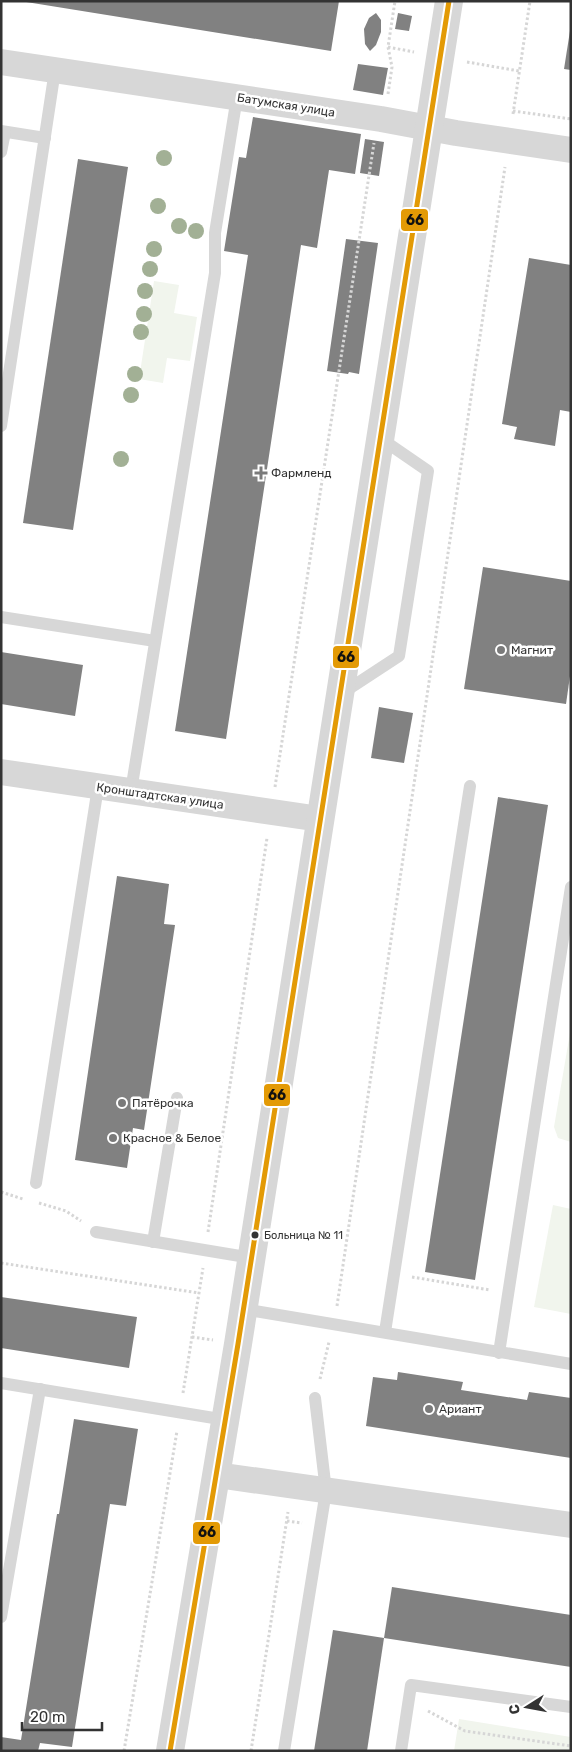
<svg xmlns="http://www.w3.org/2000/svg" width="572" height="1752" font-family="Rubik,sans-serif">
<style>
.green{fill:#f1f5ed}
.building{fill:#818181}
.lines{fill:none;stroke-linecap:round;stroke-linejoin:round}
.path{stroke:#d6d6d6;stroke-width:3;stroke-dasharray:2.5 2.5;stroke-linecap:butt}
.service{stroke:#d7d7d7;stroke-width:12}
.minor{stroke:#d7d7d7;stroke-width:26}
.tertiary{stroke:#d7d7d7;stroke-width:28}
.bus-1-casing{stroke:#fff;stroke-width:9}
.bus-1{stroke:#e39a05;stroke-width:5}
.tree{fill:#a2b095}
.poi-dot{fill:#7a7a7a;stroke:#fff;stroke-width:2}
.bus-dot{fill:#333;stroke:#fff;stroke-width:2}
.labels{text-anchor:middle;stroke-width:5;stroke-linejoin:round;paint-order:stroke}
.bus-label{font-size:11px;fill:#333;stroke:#fff;text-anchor:start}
.street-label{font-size:12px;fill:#333;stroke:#fff}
.poi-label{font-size:12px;fill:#333;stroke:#fff;text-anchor:start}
.line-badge{stroke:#fff;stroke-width:2}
.pale-badge-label{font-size:14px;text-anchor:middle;font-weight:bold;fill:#111}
</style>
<rect width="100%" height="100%" fill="#fff"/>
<g class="green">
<path d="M154,281l25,4 -5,28 23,4 -7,44 -23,-3 -4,25 -24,-4z"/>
<path d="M571,1027v115l-13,-4 -4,-11z"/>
<path d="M553,1205l18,4v105l-37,-7z"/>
<path d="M459,1719l112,18v14h-117z"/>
</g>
<g class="building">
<path d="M20,1h319l-8,50z"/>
<path d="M376,13l5,7v12l-5,13 -6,6 -5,-7 -1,-15 5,-11z"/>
<path d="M398,13l14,3 -3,15 -14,-2z"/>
<path d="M570,31h1v39l-7,-1z"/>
<path d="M358,64l30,4 -5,27 -30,-5z"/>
<path d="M253,117l108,17 -6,40 -26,-4 -12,78 -16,-3 -75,494 -51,-8 73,-476 -24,-4 15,-94 7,1z"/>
<path d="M365,139l19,3 -5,34 -19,-3z"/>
<path d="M78,159l50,8 -55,363 -50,-7z"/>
<path d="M346,239l32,4 -19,131 -10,-2 -1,2 -21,-3z"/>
<path d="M529,258l42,7v147l-11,-2 -5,36 -41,-7 3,-12 -15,-3z"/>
<path d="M483,567l88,14v88l-5,35 -102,-15z"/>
<path d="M1,652l82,13 -8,51 -74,-12z"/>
<path d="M379,707l34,6 -9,50 -33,-5z"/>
<path d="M498,797l50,8 -73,475 -50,-8z"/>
<path d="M117,876l52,8 -5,40 11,1 -31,205 -11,-2 -6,40 -52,-8z"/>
<path d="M1,1297l136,20 -8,51 -128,-20z"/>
<path d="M398,1372l65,10 -2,8 66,10 2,-8 42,6v60l-205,-32 7,-49 24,3z"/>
<path d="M74,1419l64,10 -12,77 -16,-2 -38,243 -32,-4 -2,8h-37v-14l20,3 36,-226h2z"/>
<path d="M392,1587l179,28v52l-187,-29z"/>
<path d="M333,1630l51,8 -17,113h-53z"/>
</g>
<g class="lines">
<g class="path">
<path d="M388,47l26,5"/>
<path d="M467,62l52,9"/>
<path d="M388,94l4,-27 -4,-20 7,-46"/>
<path d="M513,111l58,8"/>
<path d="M513,114l17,-113"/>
<path d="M275,787l99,-644"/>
<path d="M1,1192l22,7"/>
<path d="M39,1203l27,8 15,10"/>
<path d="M208,1232l59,-394"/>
<path d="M1,1263l198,30"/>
<path d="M412,1277l78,13"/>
<path d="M337,1306l168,-1139"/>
<path d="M192,1337l21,3"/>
<path d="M320,1379l9,-37"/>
<path d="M183,1393l20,-125"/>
<path d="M287,1521l15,2"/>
<path d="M428,1711l37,20 106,15"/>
<path d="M124,1751l53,-320"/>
<path d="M251,1751l37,-239"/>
</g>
<g class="service">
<path d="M1,131l44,7"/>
<path d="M1,152l4,-20"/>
<path d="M1,426l54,-356"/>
<path d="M1,617l154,24"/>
<path d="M341,694l58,-38 29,-185 -48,-33"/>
<path d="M131,791l84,-518v-40l22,-136"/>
<path d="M36,1183l62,-396"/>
<path d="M96,1232l156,26"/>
<path d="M153,1242l24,-144"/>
<path d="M243,1309l328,55"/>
<path d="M385,1332l85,-546"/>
<path d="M499,1353l72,-466"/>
<path d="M1,1383l225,37"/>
<path d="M1,1617l39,-228"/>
<path d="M284,1751l42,-260 -11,-93"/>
<path d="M401,1751l10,-66 160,22"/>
</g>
<g class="minor">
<path d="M1,62l380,57 75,14 115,17"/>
<path d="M1,772l319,47"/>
<path d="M217,1475l354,50"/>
</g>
<path class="tertiary" d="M170,1751l68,-407 211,-1343"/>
<defs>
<path id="bus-1" d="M170,1751l68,-407 211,-1343"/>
</defs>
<use href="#bus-1" class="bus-1-casing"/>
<use href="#bus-1" class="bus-1"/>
</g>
<g class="tree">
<circle cx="164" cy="158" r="8"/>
<circle cx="158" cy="206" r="8"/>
<circle cx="179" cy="226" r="8"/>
<circle cx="196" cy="231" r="8"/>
<circle cx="154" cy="249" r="8"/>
<circle cx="150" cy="269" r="8"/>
<circle cx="145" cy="291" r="8"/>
<circle cx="144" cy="314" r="8"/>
<circle cx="141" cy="332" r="8"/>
<circle cx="135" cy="374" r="8"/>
<circle cx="131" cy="395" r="8"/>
<circle cx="121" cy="459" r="8"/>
</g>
<g class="poi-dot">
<path d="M258.5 465.5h5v5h5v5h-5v5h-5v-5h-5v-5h5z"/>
<circle cx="501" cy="650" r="5"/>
<circle cx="122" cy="1103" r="5"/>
<circle cx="113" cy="1138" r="5"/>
<circle cx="429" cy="1409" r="5"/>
</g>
<circle class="bus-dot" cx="255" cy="1235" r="4.5"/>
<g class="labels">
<g class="bus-label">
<text x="264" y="1239">Больница № 11</text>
</g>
<g class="street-label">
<text transform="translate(286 105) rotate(9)" y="4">Батумская улица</text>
<text transform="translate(160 796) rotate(8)" y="4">Кронштадтская улица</text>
</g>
<g class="poi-label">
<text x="271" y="477">Фармленд</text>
<text x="511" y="654">Магнит</text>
<text x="132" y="1107">Пятёрочка</text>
<text x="123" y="1142">Красное &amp; Белое</text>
<text x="439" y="1413">Ариант</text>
</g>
</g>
<g class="line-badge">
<rect x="400" y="208" width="29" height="24" rx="5" fill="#e39a05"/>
<rect x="332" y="645" width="28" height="24" rx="5" fill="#e39a05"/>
<rect x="263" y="1083" width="28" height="24" rx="5" fill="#e39a05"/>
<rect x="192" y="1521" width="29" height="24" rx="5" fill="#e39a05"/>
</g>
<g class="pale-badge-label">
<text x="415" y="225">66</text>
<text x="346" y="662">66</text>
<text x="277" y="1100">66</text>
<text x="207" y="1537">66</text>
</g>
<rect width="572" height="1752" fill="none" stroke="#333333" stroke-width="5"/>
<g transform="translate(527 1707) rotate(259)" stroke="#ffffff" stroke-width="4" paint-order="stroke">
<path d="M0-4L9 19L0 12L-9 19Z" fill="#333333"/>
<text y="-8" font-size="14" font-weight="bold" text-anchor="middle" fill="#333333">С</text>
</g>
<path d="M22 1722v8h80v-8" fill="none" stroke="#333333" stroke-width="2.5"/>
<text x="30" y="1722" font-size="15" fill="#333333" stroke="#ffffff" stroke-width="4" paint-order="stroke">20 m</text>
</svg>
